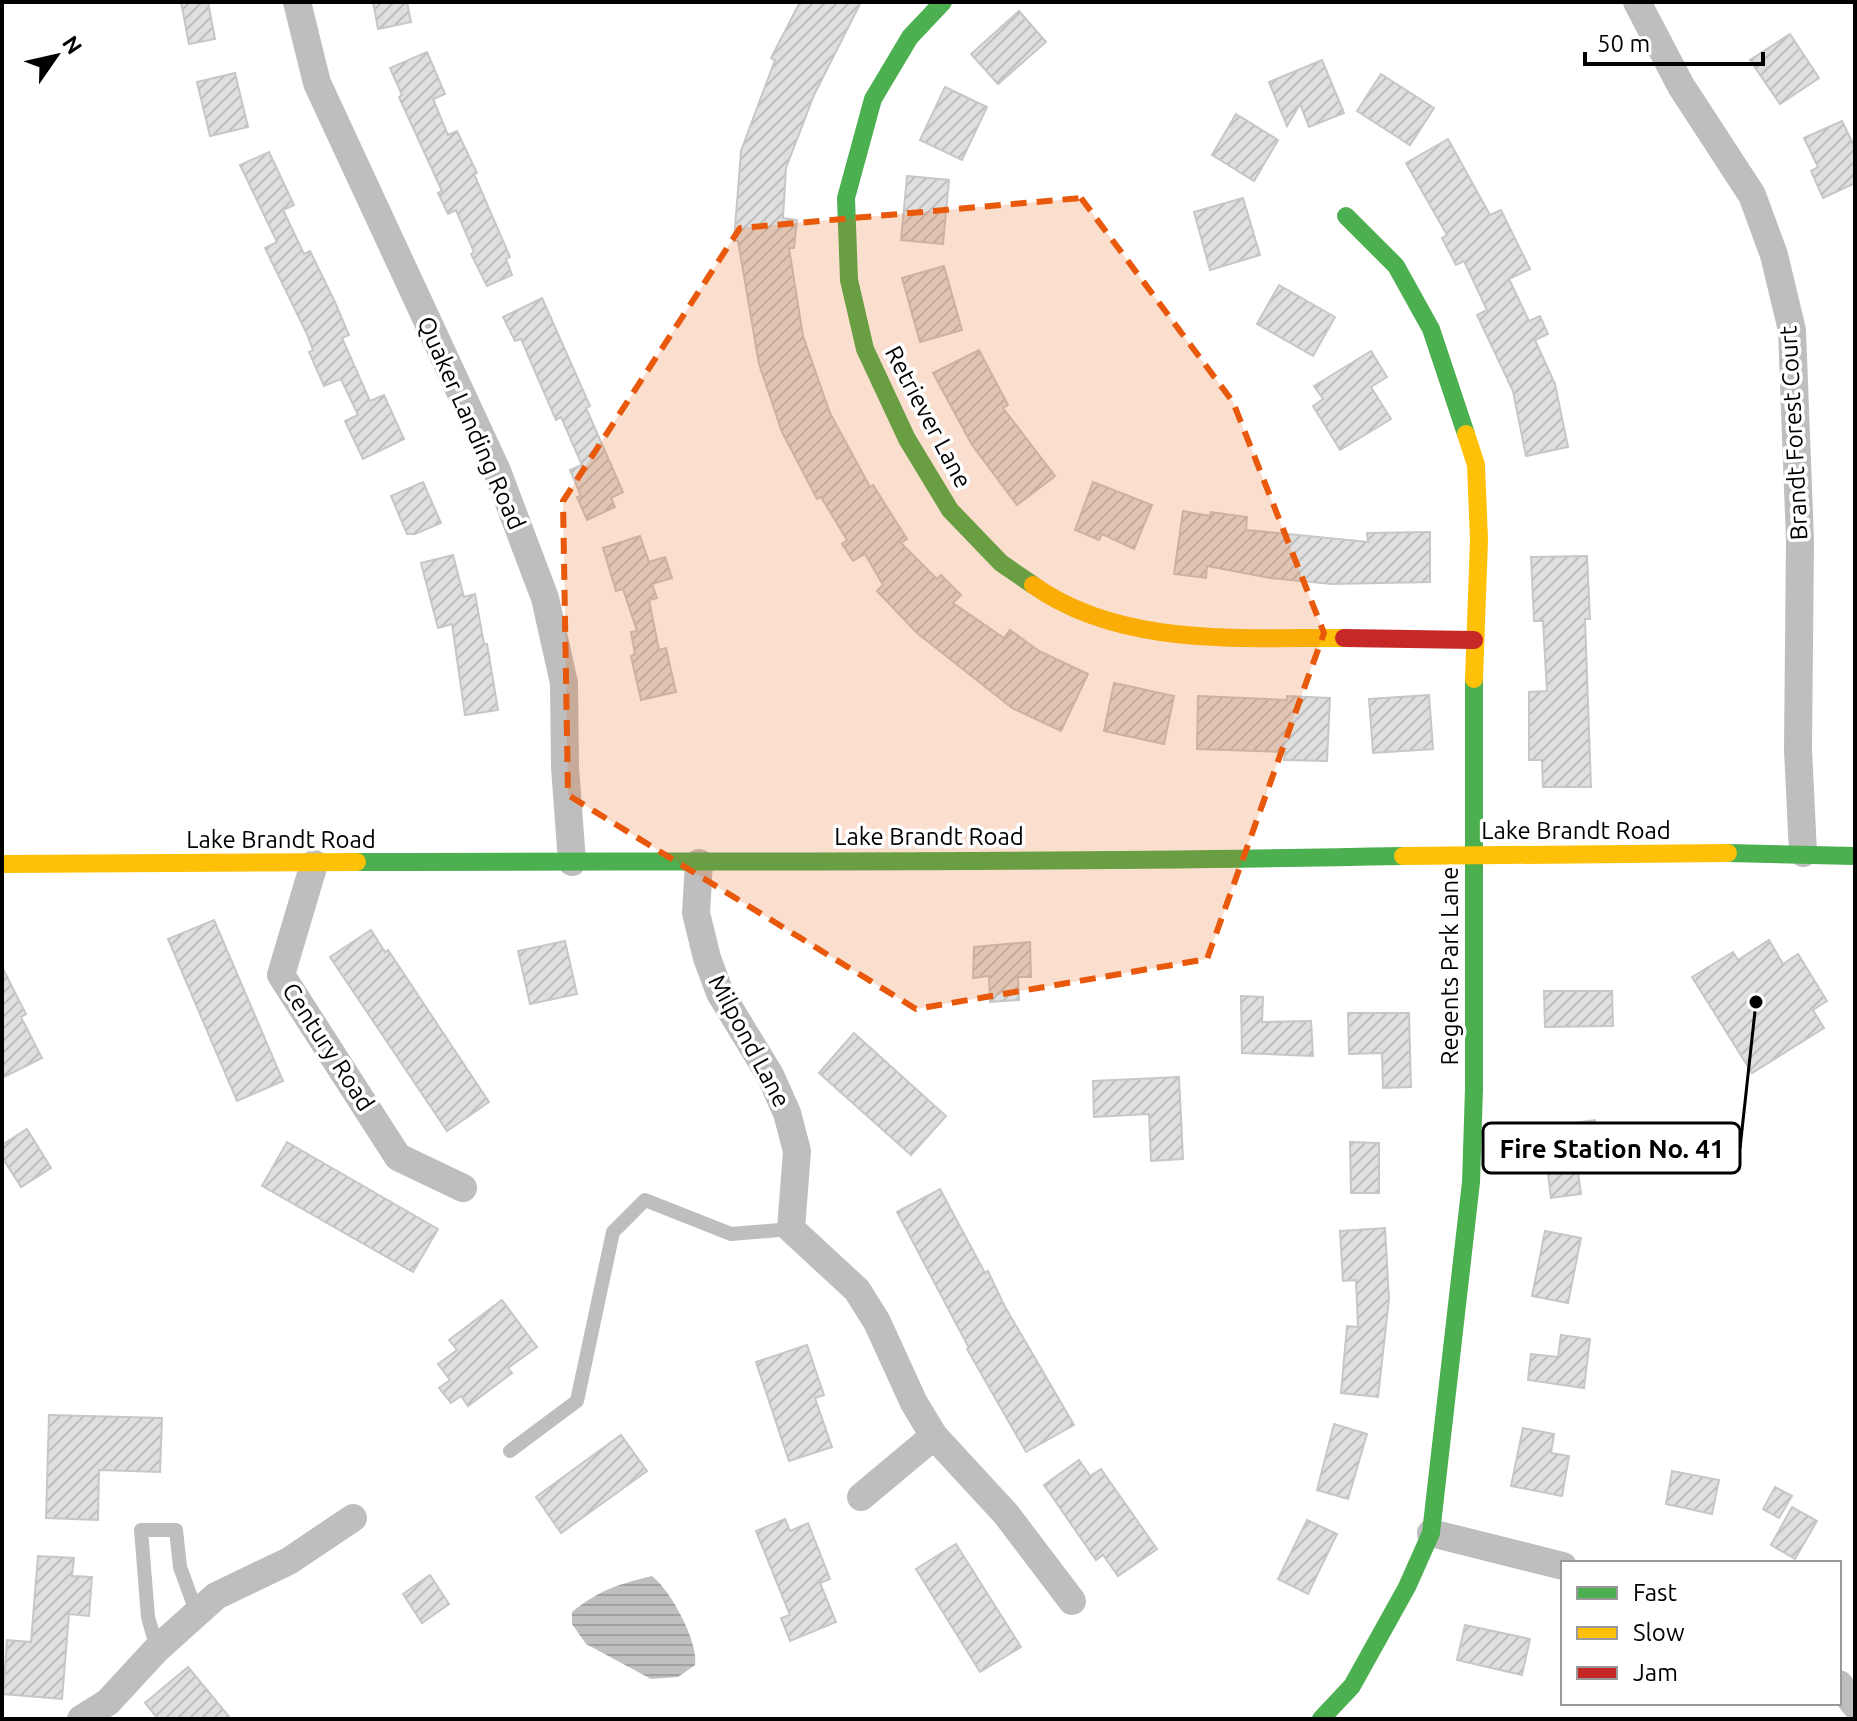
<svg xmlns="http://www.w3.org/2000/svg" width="1857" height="1721" font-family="Ubuntu,sans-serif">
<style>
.water{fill:url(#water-rules)}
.building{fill:url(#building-hatch);stroke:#c7c7c7;stroke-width:2}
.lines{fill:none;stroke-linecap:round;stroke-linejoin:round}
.lane{stroke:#bebebe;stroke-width:14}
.street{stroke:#bebebe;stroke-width:28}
.fast{stroke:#4caf50;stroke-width:18}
.slow{stroke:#ffc107;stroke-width:18}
.jam{stroke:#c62828;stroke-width:18}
.marked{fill:#e8590c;fill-opacity:0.2;stroke:#e8590c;stroke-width:6;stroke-dasharray:16 10;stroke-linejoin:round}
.labels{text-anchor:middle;stroke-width:7;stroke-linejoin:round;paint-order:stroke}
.street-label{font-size:24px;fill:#000;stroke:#fff}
.leader{fill:none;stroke:#000;stroke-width:3}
.callout-dot{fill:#000;stroke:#fff;stroke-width:3}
.callout{fill:#fff;stroke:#000;stroke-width:3}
.callout-label{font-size:26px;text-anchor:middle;font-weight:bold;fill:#000}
</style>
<defs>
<pattern id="water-rules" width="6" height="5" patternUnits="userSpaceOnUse" patternTransform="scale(2)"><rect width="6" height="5" fill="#bfbfbf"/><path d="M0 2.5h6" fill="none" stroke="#a2a2a2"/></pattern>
<pattern id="building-hatch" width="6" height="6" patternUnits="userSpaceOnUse" patternTransform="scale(2)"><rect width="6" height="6" fill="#dfdfdf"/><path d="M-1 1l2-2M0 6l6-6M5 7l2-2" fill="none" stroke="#bebebe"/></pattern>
</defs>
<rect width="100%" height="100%" fill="#fff"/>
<path class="water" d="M652,1576c18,13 47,67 43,89l-17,12 -27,2 -65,-35 -14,-20v-12c27,-22 47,-28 80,-36z"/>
<g class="building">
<path d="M181,2h27l7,37 -26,5z"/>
<path d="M373,2h34l4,20 -33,7z"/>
<path d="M800,2h61l-47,93 -28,73 -3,50 14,2 -3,28h-5l14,88 27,77 40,74 3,-2 34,54 -6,4 36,36 4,-4 20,20 -8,8 51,35 6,-8 29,21 49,23 -27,57 -49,-23 -95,-75 -40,-42 6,-6 -18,-31 -12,7 -11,-17 5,-4 -26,-43 -4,2 -35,-67 -23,-68 -21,-123h-4l7,-90 34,-91 -4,-2z"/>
<path d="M1019,11l27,31 -48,42 -27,-30z"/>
<path d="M1790,34l29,44 -39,26 -30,-44z"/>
<path d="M427,52l18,42 -12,5 15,36 9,-4 20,42 -3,1 36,83 -4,2 6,16 -25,11 -16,-32 3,-2 -18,-42 -8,4 -10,-21 4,-2 -43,-94 3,-2 -12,-27z"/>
<path d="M1322,60l22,53 -35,14 -9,-23 -13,22 -18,-44z"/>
<path d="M235,73l13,54 -38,9 -13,-54z"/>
<path d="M1381,74l53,34 -24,37 -53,-34z"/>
<path d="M945,87l42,20 -25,53 -42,-20z"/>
<path d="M1236,114l42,26 -24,41 -42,-26z"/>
<path d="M1842,121l13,27v35l-32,15 -12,-27 7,-4 -14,-29z"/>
<path d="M1448,139l42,76 11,-5 29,59 -21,10 20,42 11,-5 8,18 -13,6 20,44 13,63 -42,9 -13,-65 -36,-76 10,-5 -23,-49 -8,4 -14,-27 5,-3 -41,-72z"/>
<path d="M269,152l25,53 -11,5 21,44 6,-3 24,49 15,35 -7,3 28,63 14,-6 20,44 -41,20 -18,-38 13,-6 -17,-36 -17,7 -15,-34 4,-2 -7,-18 -41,-84 12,-6 -37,-77z"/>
<path d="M907,176l42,4 -6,64 -42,-4z"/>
<path d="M1243,198l17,57 -50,15 -16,-58z"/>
<path d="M944,266l18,64 -42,12 -18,-64z"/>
<path d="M1279,285l56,32 -22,39 -56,-32z"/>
<path d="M542,298l48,108 -4,2 37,84 -12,6 4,9 -28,13 -10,-23 4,-1 -11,-26 12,-5 -21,-48 -5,3 -35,-81 -6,2 -12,-24z"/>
<path d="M979,350l29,55 -5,3 52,68 -38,29 -45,-60 -39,-72z"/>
<path d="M1371,351l16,26 -16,10 20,32 -51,31 -27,-44 10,-7 -9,-13z"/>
<path d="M423,482l18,41 -26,11h-8l-16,-38z"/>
<path d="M1093,482l59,23 -18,44 -32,-15 -3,6 -24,-10z"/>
<path d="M1183,511l27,5 1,-4 36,5 -1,13 122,12 -1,-9 63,-1v50l-98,2 -62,-6 -63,-12 -1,12 -32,-4z"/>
<path d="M640,536l9,26 16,-5 7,21 -20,6 5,14 -8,2 10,50 7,-2 10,44 -35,8 -10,-44 4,-2 -4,-22 6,-1 -14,-42 -7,2 -13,-43z"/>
<path d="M453,555l11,42 11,-3 9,50h3l11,66 -33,5 -13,-91 -14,4 -17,-65z"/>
<path d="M1587,556l3,63h-5l6,168h-48l-1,-27h-13v-68l18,-1 -4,-70h-9l-3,-64z"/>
<path d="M1114,683l60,13 -10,48 -60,-13z"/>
<path d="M1429,695l4,54 -60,4 -4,-54z"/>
<path d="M1198,696l89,4v-4l43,2 -3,63 -43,-1 1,-8 -88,-3z"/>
<path d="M214,920l69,161 -46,20 -69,-162z"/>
<path d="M371,930l14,22 3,-2 101,152 -42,29 -117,-174z"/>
<path d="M1769,940l14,24 15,-10 29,47 -14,9 11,18 -72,45 -60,-96 41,-25 5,8z"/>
<path d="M565,941l12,53 -47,10 -12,-53z"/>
<path d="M1030,942l1,35h-13l1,23 -29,2 -1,-26 -16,2 1,-31z"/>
<path d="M2,967l24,47 -5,3 21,41 -40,20z"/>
<path d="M1544,991h68l1,35 -68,1z"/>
<path d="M1241,996l22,1 -1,25 49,-1 2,35 -71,-3z"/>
<path d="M1348,1013h61l2,74 -28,1 -1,-35 -33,1z"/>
<path d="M854,1033l92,83 -35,39 -92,-82z"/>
<path d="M1179,1077l4,82 -32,2 -2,-47 -55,3 -1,-36z"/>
<path d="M1595,1120l6,43 -24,2 4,29 -30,4 -9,-71z"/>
<path d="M27,1129l24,39 -30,19 -19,-30v-12z"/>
<path d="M287,1142l151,87 -25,43 -151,-86z"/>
<path d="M1350,1142l29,1v50h-28z"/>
<path d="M940,1189l45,84 3,-2 16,34 70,120 -48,27 -59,-103 2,-1 -72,-136z"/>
<path d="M1385,1228l4,71 -11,98 -37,-4 6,-67 11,1 -2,-47 -13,1 -3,-50z"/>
<path d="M1545,1231l36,7 -13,65 -36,-7z"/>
<path d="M502,1300l35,47 -29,21 4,5 -44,33 -7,-10 -10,7 -12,-15 11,-8 -12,-16 19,-14 -8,-10z"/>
<path d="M1561,1335l29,4 -6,49 -56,-8 3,-26 27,3z"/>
<path d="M807,1345l17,50 -9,3 17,49 -43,14 -33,-99z"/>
<path d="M49,1415l113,3 -2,54 -61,-2 -1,50 -52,-2z"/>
<path d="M1334,1424l33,10 -19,65 -31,-9z"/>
<path d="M1523,1428l31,6 -3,19 18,3 -7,40 -51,-10z"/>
<path d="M621,1435l26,36 -86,62 -25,-36z"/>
<path d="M1079,1460l11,16 11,-7 56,80 -39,27 -15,-21 -7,5 -52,-75z"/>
<path d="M1672,1471l47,9 -7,34 -46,-10z"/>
<path d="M1775,1487l17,9 -13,22 -16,-9z"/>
<path d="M1792,1507l25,14 -22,38 -24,-14z"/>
<path d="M785,1519l5,12 18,-8 22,56 -10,4 16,39 -46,19 -9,-23 9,-3 -34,-84z"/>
<path d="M1307,1520l30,14 -29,60 -30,-15z"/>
<path d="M956,1544l65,103 -41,25 -64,-103z"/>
<path d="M38,1556l36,2 -2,18 20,1 -3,39 -20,-2 -7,85 -59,-5 4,-54 24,2z"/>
<path d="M430,1575l19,29 -27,19 -19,-29z"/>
<path d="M1465,1625l65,14 -8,36 -65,-15z"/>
<path d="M188,1667l43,52h-73l-13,-16z"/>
</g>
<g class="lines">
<g class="lane">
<path d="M510,1451l67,-50 36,-169 32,-32 86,34 60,-5"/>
<path d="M157,1649l-9,-32 -7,-87h35l4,37 16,44"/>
</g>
<g class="street">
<path d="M297,2l20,81 180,388 48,127 19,85 1,84 7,95"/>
<path d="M1637,2l44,84 71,109 22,60 18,75 8,211 -2,208 5,104"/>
<path d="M699,863l-3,50 11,45 13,35 50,82 17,38 10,38 -6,78 66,61 20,32 37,81 20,33 72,78 66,87"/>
<path d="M314,864l-33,111 117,182 65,31"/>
<path d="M861,1497l73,-61"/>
<path d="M1431,1533l132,33"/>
<path d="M1839,1684l16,21"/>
<path d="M81,1719l27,-17 49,-53 59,-53 73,-35 64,-43"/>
</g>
<g class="fast">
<path d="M943,2l-33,35 -37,62 -27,99 3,82 16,69 42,90 43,71 51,53 32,22"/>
<path d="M1346,216l50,50 35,63 35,105"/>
<path d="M1728,853l127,3"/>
<path d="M357,862c348,-1 697,1 1046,-6"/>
<path d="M1321,1719l31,-33 55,-99 24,-54 40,-351 3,-93v-410"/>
</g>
<g class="slow">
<path d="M1466,434l10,31 3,75 -5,139"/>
<path d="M1033,585c89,63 208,52 311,53"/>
<path d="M1403,856l325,-3"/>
<path d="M2,864l355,-2"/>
</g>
<path class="jam" d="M1344,638l130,2"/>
</g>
<path class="marked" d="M1081,198l152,204 91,231 -117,326 -291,50 -348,-214 -5,-294 177,-273z"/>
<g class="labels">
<g class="street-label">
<text transform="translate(928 417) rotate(62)" y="8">Retriever Lane</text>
<text transform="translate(471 423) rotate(66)" y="8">Quaker Landing Road</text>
<text transform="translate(1794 433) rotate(-93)" y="8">Brandt Forest Court</text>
<text x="1576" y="839">Lake Brandt Road</text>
<text x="929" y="845">Lake Brandt Road</text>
<text x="281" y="848">Lake Brandt Road</text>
<text transform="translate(1450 966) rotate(-90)" y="8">Regents Park Lane</text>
<text transform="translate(749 1041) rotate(62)" y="8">Milpond Lane</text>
<text transform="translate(328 1047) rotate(57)" y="8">Century Road</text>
</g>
</g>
<path class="leader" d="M1756 1002L1740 1148"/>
<circle class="callout-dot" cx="1756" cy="1002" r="8"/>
<rect class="callout" x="1483" y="1123" width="257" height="50" rx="8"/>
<g class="callout-label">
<text x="1612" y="1158">Fire Station No. 41</text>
</g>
<rect width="1857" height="1721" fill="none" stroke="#000000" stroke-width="8"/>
<rect x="1561" y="1561" width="280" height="144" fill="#ffffff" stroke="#999999" stroke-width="2"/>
<rect x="1577" y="1587" width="40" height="12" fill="#4caf50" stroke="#999999" stroke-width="2"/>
<text x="1633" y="1601" font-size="24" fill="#000000">Fast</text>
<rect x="1577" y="1627" width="40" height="12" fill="#ffc107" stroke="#999999" stroke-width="2"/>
<text x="1633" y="1641" font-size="24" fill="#000000">Slow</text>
<rect x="1577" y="1667" width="40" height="12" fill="#c62828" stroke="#999999" stroke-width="2"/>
<text x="1633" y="1681" font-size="24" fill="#000000">Jam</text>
<g transform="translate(56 56) rotate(56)" stroke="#ffffff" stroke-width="6" paint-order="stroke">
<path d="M0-6L14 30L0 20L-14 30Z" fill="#000000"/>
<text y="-12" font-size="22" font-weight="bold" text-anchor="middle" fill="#000000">N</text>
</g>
<path d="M1585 52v12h178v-12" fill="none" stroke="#000000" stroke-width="4"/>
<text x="1597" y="52" font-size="24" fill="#000000" stroke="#ffffff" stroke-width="6" paint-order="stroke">50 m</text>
</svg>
